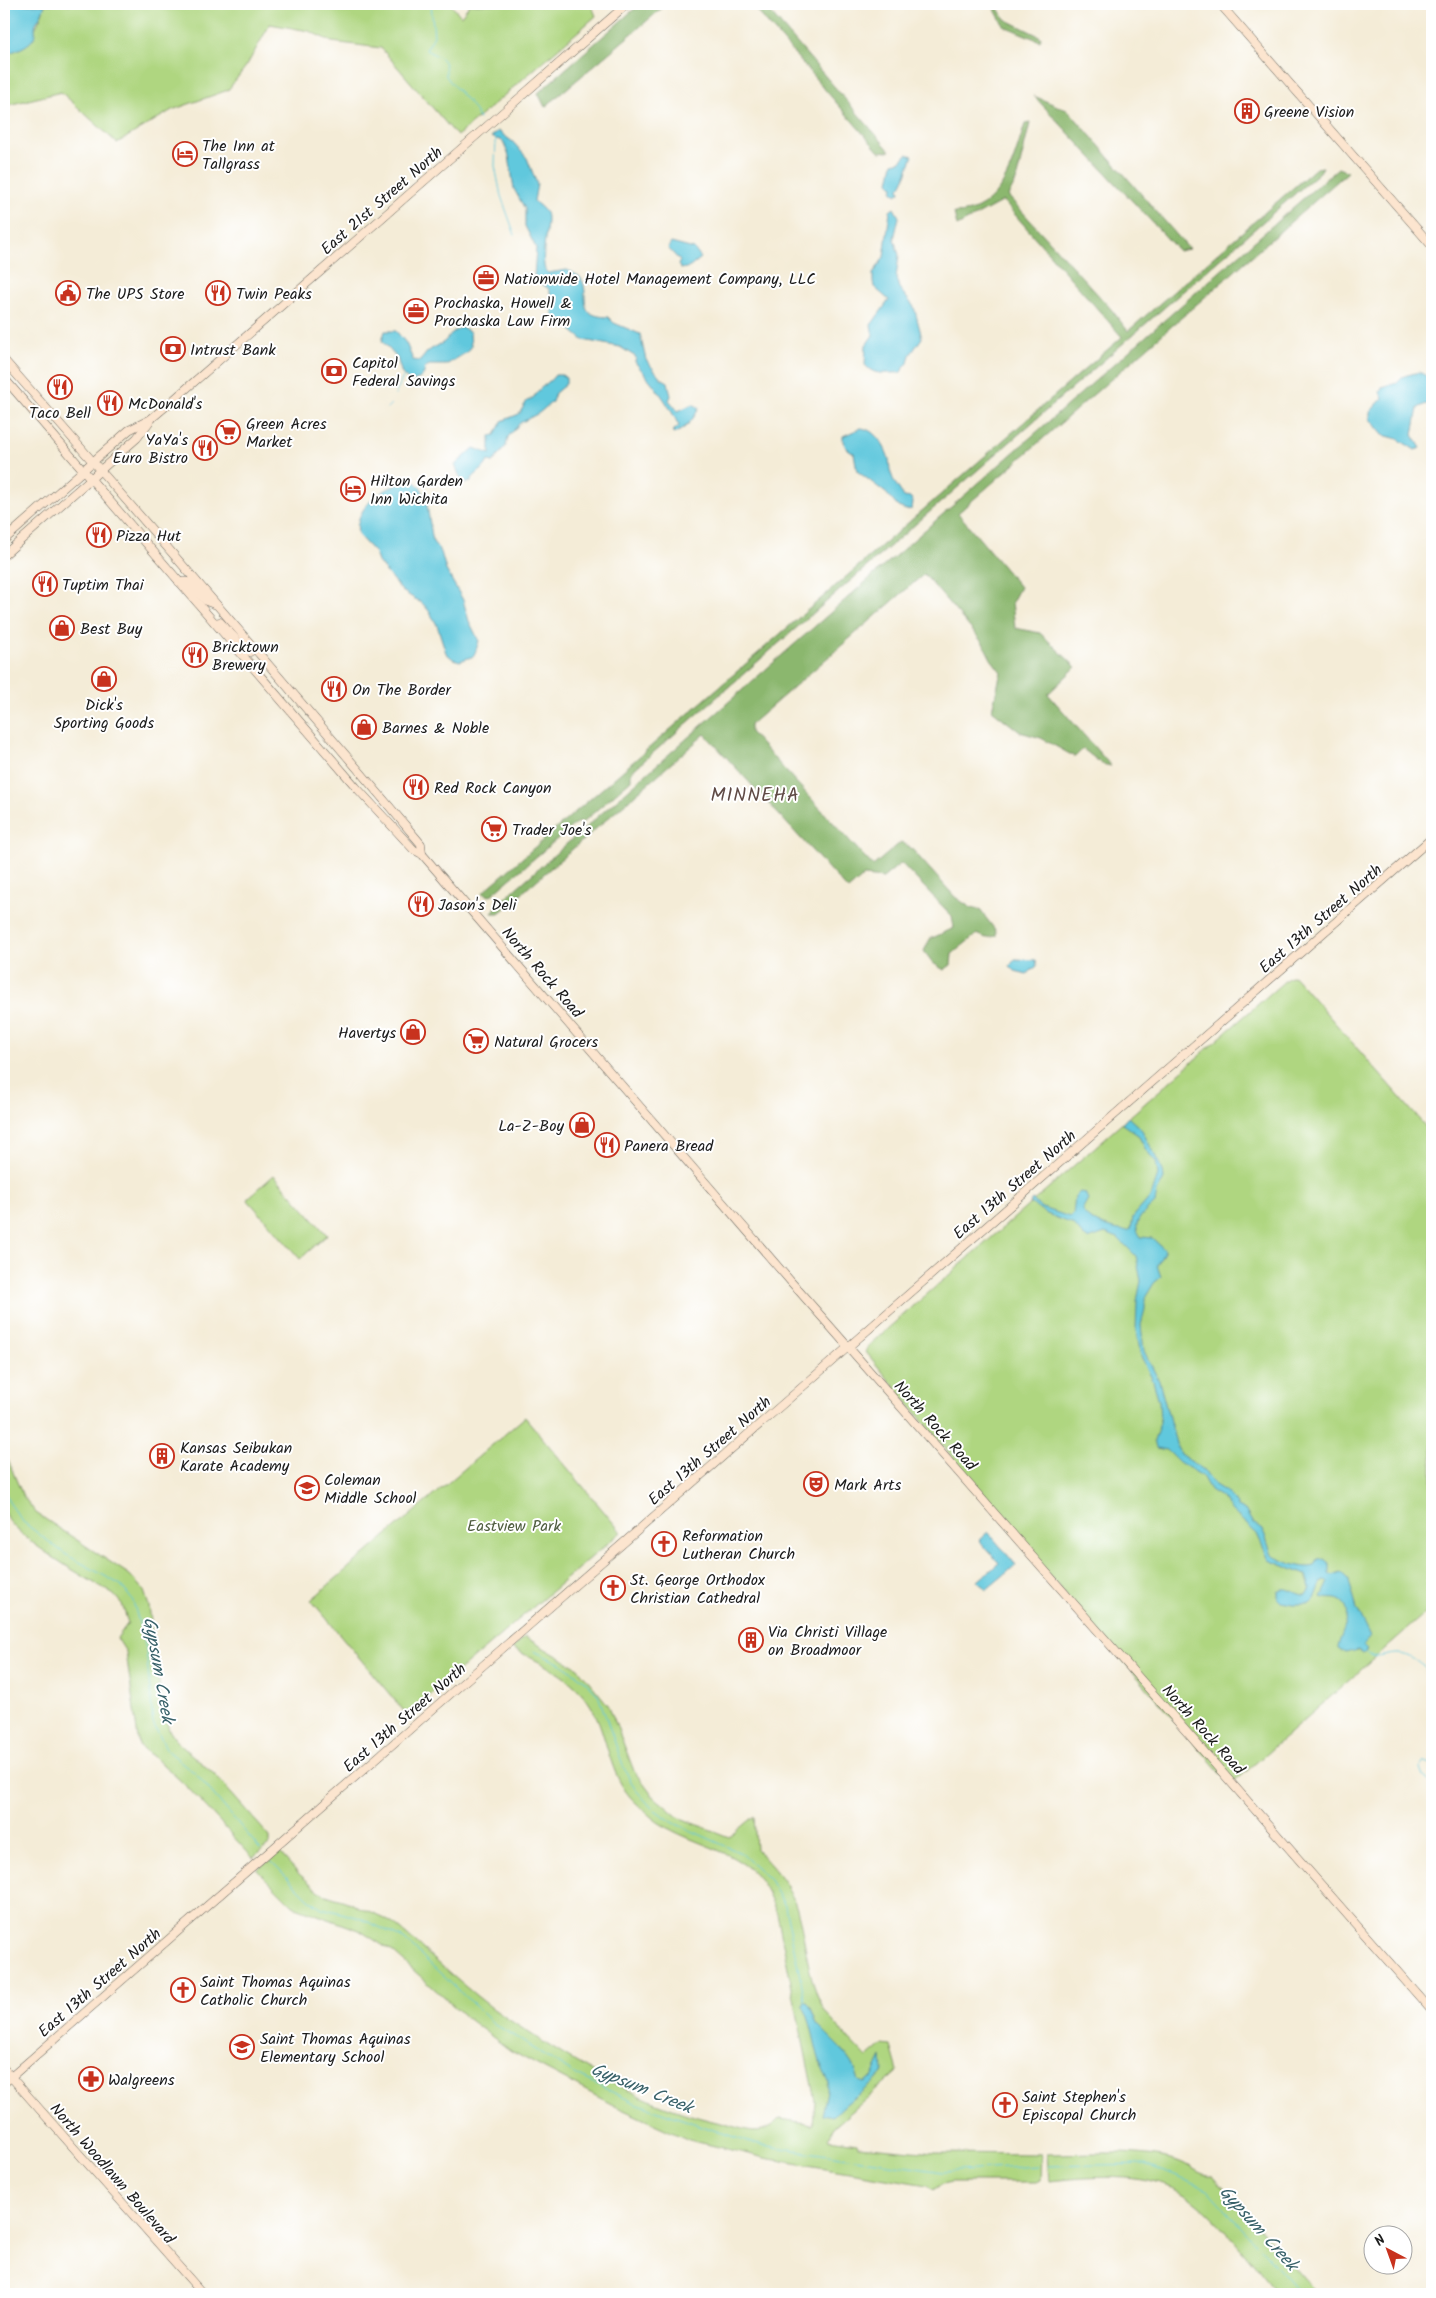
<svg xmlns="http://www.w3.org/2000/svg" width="1436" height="2298" font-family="Kalam,sans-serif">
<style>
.green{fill:#afd680;stroke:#66794e}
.forest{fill:#8bb76e;stroke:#546a45}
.water{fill:#61c8dd;stroke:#3e727c}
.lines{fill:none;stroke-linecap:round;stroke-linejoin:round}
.stream{stroke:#61c8dd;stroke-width:1}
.secondary-casing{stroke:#68655d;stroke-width:9}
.secondary{stroke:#fce5cf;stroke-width:8}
.labels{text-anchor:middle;stroke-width:4;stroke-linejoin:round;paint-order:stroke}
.poi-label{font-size:16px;fill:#1c1c1c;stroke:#fff;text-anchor:start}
.street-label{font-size:16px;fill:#1c1c1c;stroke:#fff}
.park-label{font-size:16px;fill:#4f5d3f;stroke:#fff}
.water-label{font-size:18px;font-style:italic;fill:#386169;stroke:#fff}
.quarter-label{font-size:19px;letter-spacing:1px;fill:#5f4a45;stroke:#fff}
</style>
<rect width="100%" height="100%" fill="#fff"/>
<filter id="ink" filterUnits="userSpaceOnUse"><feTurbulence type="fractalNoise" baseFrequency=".02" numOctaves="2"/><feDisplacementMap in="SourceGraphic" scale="10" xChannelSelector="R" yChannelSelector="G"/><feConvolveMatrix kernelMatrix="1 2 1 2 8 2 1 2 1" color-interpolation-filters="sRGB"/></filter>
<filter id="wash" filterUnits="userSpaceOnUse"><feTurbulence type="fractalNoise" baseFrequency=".0096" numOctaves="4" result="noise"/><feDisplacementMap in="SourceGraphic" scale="20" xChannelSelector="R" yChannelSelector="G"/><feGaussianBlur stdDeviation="1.12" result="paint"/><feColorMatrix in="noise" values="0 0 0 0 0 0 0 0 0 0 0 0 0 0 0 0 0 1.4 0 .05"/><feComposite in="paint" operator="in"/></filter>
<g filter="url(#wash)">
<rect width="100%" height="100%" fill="#f4ecd7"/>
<g class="green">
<path d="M45,4h405l11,12 9,-12h121l5,12 -139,120 -76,-88 -49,-6 -23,-11 -39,-7 -23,41 -19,25 -56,20 -55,33 -56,-51 -57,14v-52c22,-4 36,-30 41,-50z"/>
<path d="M1294,976l138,158v473l-201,178 -184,-212 -181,-221 3,-7 419,-367z"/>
<path d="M274,1175l53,60 -27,24 -53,-60z"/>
<path d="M525,1417l96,115 -214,183 -96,-115z"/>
<path d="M4,1451l19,45 13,17 94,62 14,16 5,15 13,99 7,25 8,12 36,31 57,64v7l-17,14c-36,-38 -71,-82 -114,-112l-13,-94 -9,-14 11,-15 -6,-19 -8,-9c-25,-16 -101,-57 -110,-83 -3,-9 0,-49 0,-61z"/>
<path d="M525,1637l53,31 31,38 25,65 18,24 26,22 51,20 25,-21 2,33c17,18 34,36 41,60 9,32 10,67 25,97 6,13 34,40 45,52l15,-13 9,1 7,25 -65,57 -4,11 28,4 1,3 76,7 107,1 -1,26 -4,2h-85l-9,2 -9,6 -5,-5 -158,-26 -81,-19 -74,-34 -104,-55 -45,-34 -73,-65 -34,-22 -66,-24 -36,-36 22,-18 20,22 24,20 22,7 35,15 15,9c28,23 54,49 83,72 19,16 41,29 62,43 56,36 116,69 181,83 24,6 40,16 59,-4l33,5 2,-23 -38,-187c-6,-14 -11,-28 -22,-40 -24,-25 -65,-31 -94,-50 -9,-5 -18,-15 -26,-22 -28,-27 -26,-66 -44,-96 -18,-30 -51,-43 -79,-58z"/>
<path d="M1047,2154c43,0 90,-5 131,7 13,3 21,16 35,14l104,119h-39c-26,-30 -63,-83 -97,-102 -39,-20 -91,-15 -132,-11z"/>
</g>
<g class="forest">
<path d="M640,4h27l-122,103 -7,-14z"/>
<path d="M751,4h12l127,147 -11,1z"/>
<path d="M989,4h6l10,15 36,18 -1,4 -36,-15 -10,-18z"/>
<path d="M1034,96l35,15 120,138 -10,2z"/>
<path d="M1030,123l-14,58 -8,15 103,113 17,22 188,-163 7,-1 -3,5 -689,600v8l-48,42 -7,1 -86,73 -8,-3 640,-556 -119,-136 -46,25 -3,-13c48,1 59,-52 71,-89z"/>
<path d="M1338,168l10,4 -390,341 62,74 -8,15 3,26 25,5 36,34 -28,27 63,72 -9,-2 -19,-15 -8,8 -34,-19 -21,-6 -28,-22 9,-38 -10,-13 -8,-16 -59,-69 -174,151v7l123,134 28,-24 9,5 45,50 16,11 9,2 16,21v5l-10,2 -9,-4 -25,20 -1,11 -7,5 -11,-7 -9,-12 6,-12 24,-11 -2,-12 -51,-53 -18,15 -19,-2 -16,14 -143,-156 -206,179h-7l6,-9z"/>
</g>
<g class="water">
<path d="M4,4l41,1c-2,7 -5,12 -9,18 -2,4 0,8 -1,12 -3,11 -22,17 -31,19z"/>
<path d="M498,131l15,11 14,16 10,26 -3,17c4,4 9,7 12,12 4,8 -6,41 -1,57l3,3 19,-3 12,6c15,16 -8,40 29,41l6,6 26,11 6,26 15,18 7,4 3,14 -2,4 9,11 15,-7 6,4c-6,12 -13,21 -26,26v-3l6,-5c-12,-26 -26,-42 -44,-64l1,-5 -16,-10 -37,-7 -30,-25v-16l-5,-11 -12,-7 -2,-4 2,-29 -11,-22v-17l-11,-20 -5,-33 -6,-15 -12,-4z"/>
<path d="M907,154l6,2c-4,8 -8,27 -14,32l1,4 -4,3 -4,-5 2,-3 -5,-5 4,-19 8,-2z"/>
<path d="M894,208l5,9 -5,22 5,16 -3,23 3,10 15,19 8,31 -12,17 -2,8 -8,10c-13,-1 -25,4 -35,-8l1,-20 7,-10 -2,-10 18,-25 -15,-13 -1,-6v-7l11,-17 6,-46z"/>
<path d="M671,243l23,6 7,9 -11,9 -9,2 -3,-4 2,-4 -12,-13z"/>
<path d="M462,327l8,5 1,15 -4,5 -21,13h-17l-4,3c-1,10 -6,12 -16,13l-7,-7 -5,-16 -15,-17 3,-10h11l10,12 7,17 7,1 8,-10 16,-9 9,-10z"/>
<path d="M1419,372l13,7v26l-6,-1 -8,4 -5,27 8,13 -6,2 -17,-11 -15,-4 -13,-16v-7l13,-14 -3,-6 2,-5 15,-4 7,-7z"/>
<path d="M555,375h7l4,3v6l-11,9 -3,9 -13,11 -19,10 -12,14 -2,9 -13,16 -5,-1c-5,11 -14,12 -18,21l-5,2 -3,-2 -7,-17 19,-17 16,6v-18l5,-1 7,-14 17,-7 8,-13 7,-4c3,-9 16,-14 21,-22z"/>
<path d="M861,428c14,1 25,19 28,32 1,5 0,10 3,16 2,7 8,14 12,21l7,1 2,4 -1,7 -6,1 -8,-3 -12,-14 -29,-22 -3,-18c-8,-5 -11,-7 -11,-17z"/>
<path d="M413,480l8,8 5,11 7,43 8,10 5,18 17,30 6,21 10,20 -5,15 -14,5 -7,-2 -7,-6 -9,-28 -8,-14 -6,-7 -21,-13 -24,-29 -3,-9 -17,-18c-6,-30 31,-51 55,-55z"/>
<path d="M1015,959l21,1 1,6 -10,8 -12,-3 -5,-5z"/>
<path d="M1128,1117l14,13 21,41 1,8 -7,13 -2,11c-9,9 -26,19 -14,34l11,1 13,12 -8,15 4,12 -7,6 -9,15v11l-4,16 3,26 15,30 18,66 3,7 24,16 11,15 13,8 9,13 8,4 7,12 11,8 9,25c10,6 31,15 43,11l3,-6 6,-1 5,4v10l4,2 8,-3 7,6 9,31 14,28 -8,9 4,4 -4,4 -5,-4 -13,3 -7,-4c0,-12 19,-37 3,-48 -6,-4 -13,-1 -19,-4l7,-15 -5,-2 -2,1 -7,18 -5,5h-18l-11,-2 -3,-3v-8c10,-7 18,5 28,4l4,-7 -4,-13 -37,-15 -12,-26 -25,-23 -11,-14 -11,-7 -8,-14 -23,-14 -12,-12 -11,-2 -2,-7 6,-18 -1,-22 -6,-20 -12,-25 -5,-26 1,-29 4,-20 -5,-25 -18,-18 -13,-5 -17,6 -5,-3 -9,-11 -27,-11 -17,-11 2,-3 11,8 27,9 3,-2 2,-19 5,-4 5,1 3,6 -6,11c4,12 41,25 49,19l2,-12 18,-21 7,-21 -2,-13 -10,-12 -8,-15 -16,-11z"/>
<path d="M988,1532l28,33 -30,25 -8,-9 21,-18 -20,-23z"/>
<path d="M805,2000l5,5 7,19 23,23 14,20 5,13 5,2 9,-6 9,-19 1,15c-15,18 -35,27 -50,45l-11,-2 7,-34c-15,-22 -13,-52 -26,-75z"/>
</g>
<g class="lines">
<g class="stream">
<path d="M431,4l3,32 -8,14c15,9 20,6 20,26 11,16 26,25 33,43"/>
<path d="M496,138l-1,28 6,30 14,39"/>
<path d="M395,395l8,-18"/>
<path d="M387,408l5,-5"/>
<path d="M4,1489l5,13 14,20 42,32 56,31 12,16 13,47 7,75 14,27 29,24 64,75"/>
<path d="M534,1651l27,13 22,15 15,16 26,73 11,21 17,19 22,15 67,30 29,27 15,26 20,94"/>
<path d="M1365,1652c11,10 22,1 34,2 9,0 18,8 25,13l8,25"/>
<path d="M1432,1764l-7,-2 -5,7 3,8 9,8"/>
<path d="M272,1862l37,37 13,9 38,10 44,21 89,84 80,50 60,29 121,42 189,28 95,-6"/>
<path d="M1049,2166l96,-2 62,25 94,105"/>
</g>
</g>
</g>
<g filter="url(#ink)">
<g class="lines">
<defs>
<g id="secondary">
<path d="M1220,4l212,242"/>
<path d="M4,360c140,160 280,321 417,484l1,10"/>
<path d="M4,378l352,409 58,63 8,4 370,429 640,728"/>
<path d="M4,540l125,-110 22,-11"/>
<path d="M4,555l133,-117 15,-20 19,-16 456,-398"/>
<path d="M179,582h9l18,19 8,3"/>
<path d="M215,623l5,-1 27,29 3,1 4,-3"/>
<path d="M4,2069l199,225"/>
<path d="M4,2083l1428,-1245"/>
</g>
</defs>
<use href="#secondary" class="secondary-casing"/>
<use href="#secondary" class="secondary"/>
</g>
</g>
<defs>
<symbol id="building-ring" viewBox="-11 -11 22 22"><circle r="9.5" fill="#fff" stroke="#c8321e" stroke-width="1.5"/><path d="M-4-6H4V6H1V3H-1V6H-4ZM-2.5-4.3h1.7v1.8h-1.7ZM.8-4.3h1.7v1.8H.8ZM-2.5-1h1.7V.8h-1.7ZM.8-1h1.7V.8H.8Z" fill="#c8321e"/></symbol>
<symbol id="hotel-ring" viewBox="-11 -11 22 22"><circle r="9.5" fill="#fff" stroke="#c8321e" stroke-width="1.5"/><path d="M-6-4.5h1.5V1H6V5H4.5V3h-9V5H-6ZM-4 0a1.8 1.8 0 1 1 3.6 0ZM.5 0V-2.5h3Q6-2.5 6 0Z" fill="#c8321e"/></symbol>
<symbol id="office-ring" viewBox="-11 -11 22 22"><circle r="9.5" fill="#fff" stroke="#c8321e" stroke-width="1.5"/><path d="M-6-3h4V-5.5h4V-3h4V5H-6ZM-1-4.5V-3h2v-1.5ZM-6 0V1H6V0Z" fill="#c8321e"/></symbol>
<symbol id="civic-ring" viewBox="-11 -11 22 22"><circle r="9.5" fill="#fff" stroke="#c8321e" stroke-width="1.5"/><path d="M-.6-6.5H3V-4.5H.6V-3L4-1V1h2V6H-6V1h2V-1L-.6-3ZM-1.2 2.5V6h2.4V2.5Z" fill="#c8321e"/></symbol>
<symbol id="restaurant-ring" viewBox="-11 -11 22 22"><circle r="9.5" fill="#fff" stroke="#c8321e" stroke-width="1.5"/><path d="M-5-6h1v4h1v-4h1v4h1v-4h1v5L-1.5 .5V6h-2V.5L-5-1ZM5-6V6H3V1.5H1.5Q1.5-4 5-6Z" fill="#c8321e"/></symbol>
<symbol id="bank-ring" viewBox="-11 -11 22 22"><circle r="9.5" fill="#fff" stroke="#c8321e" stroke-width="1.5"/><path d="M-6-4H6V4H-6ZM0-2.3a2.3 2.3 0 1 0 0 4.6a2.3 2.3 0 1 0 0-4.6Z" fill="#c8321e"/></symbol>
<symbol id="supermarket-ring" viewBox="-11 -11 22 22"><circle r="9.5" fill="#fff" stroke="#c8321e" stroke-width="1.5"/><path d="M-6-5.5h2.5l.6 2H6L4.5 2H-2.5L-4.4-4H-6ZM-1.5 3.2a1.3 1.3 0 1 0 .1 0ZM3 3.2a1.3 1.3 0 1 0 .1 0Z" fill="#c8321e"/></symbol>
<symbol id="shop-ring" viewBox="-11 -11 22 22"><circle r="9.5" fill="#fff" stroke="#c8321e" stroke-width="1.5"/><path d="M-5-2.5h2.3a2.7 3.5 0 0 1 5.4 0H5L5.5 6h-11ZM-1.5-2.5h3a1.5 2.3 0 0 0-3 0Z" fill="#c8321e"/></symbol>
<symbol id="theatre-ring" viewBox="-11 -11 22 22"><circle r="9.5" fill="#fff" stroke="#c8321e" stroke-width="1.5"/><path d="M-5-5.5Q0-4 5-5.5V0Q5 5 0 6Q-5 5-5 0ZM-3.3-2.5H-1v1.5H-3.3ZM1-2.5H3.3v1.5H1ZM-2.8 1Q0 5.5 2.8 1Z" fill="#c8321e"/></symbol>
<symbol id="school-ring" viewBox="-11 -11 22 22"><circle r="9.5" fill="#fff" stroke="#c8321e" stroke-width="1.5"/><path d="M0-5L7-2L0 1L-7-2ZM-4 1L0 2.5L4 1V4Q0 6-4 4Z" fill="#c8321e"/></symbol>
<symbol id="church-ring" viewBox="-11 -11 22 22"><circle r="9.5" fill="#fff" stroke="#c8321e" stroke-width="1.5"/><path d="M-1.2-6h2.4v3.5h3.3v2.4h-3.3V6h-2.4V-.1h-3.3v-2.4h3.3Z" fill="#c8321e"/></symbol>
<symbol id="pharmacy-ring" viewBox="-11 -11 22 22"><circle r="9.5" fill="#fff" stroke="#c8321e" stroke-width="1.5"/><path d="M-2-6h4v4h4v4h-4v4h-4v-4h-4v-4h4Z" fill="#c8321e"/></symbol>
</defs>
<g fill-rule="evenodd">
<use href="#building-ring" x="1233" y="97" width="28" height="28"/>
<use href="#hotel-ring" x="171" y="140" width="28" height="28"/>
<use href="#office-ring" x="472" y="264" width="28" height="28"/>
<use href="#civic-ring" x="54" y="279" width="28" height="28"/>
<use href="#restaurant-ring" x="204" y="279" width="28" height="28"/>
<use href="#office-ring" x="402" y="297" width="28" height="28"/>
<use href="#bank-ring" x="159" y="335" width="28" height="28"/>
<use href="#bank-ring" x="320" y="357" width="28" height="28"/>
<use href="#restaurant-ring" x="46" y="373" width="28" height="28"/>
<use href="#restaurant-ring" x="96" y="389" width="28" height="28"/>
<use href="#supermarket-ring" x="214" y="418" width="28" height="28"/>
<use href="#restaurant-ring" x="191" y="434" width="28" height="28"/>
<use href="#hotel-ring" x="339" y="475" width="28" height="28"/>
<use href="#restaurant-ring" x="85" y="521" width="28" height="28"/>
<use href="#restaurant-ring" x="31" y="570" width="28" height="28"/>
<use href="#shop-ring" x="48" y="614" width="28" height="28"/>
<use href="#restaurant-ring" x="181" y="641" width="28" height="28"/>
<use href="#shop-ring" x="90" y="665" width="28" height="28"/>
<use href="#restaurant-ring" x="320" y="675" width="28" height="28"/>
<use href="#shop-ring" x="350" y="713" width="28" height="28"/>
<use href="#restaurant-ring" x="402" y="773" width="28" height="28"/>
<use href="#supermarket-ring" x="480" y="815" width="28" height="28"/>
<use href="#restaurant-ring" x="407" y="890" width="28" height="28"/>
<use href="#shop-ring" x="399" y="1018" width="28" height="28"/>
<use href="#supermarket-ring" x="462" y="1027" width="28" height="28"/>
<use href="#shop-ring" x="568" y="1111" width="28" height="28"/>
<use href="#restaurant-ring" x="593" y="1131" width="28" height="28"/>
<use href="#building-ring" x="148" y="1442" width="28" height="28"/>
<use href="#theatre-ring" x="802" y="1470" width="28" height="28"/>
<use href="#school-ring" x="293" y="1474" width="28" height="28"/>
<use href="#church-ring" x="650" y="1530" width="28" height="28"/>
<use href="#church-ring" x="599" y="1574" width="28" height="28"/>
<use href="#building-ring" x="737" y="1626" width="28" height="28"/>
<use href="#church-ring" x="169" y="1976" width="28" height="28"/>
<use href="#school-ring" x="228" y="2033" width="28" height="28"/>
<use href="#pharmacy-ring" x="77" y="2065" width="28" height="28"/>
<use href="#church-ring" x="991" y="2091" width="28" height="28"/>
</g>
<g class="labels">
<g class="poi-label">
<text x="1264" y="117">Greene Vision</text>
<text x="202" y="151">The Inn at<tspan x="202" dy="18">Tallgrass</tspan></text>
<text x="504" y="284">Nationwide Hotel Management Company, LLC</text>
<text x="86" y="299">The UPS Store</text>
<text x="236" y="299">Twin Peaks</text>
<text x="434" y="308">Prochaska, Howell &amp;<tspan x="434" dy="18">Prochaska Law Firm</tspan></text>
<text x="190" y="355">Intrust Bank</text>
<text x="352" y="368">Capitol<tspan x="352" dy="18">Federal Savings</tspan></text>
<text x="128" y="409">McDonald's</text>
<text x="60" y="418" text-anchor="middle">Taco Bell</text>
<text x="246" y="429">Green Acres<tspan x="246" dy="18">Market</tspan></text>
<text x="188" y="445" text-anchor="end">YaYa's<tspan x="188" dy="18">Euro Bistro</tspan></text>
<text x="370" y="486">Hilton Garden<tspan x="370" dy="18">Inn Wichita</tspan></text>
<text x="116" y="541">Pizza Hut</text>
<text x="62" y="590">Tuptim Thai</text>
<text x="80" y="634">Best Buy</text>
<text x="212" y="652">Bricktown<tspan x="212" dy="18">Brewery</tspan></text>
<text x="352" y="695">On The Border</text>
<text x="104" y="710" text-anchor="middle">Dick's<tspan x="104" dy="18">Sporting Goods</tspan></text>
<text x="382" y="733">Barnes &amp; Noble</text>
<text x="434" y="793">Red Rock Canyon</text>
<text x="512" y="835">Trader Joe's</text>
<text x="438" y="910">Jason's Deli</text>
<text x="396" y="1038" text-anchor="end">Havertys</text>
<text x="494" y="1047">Natural Grocers</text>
<text x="564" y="1131" text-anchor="end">La-Z-Boy</text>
<text x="624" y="1151">Panera Bread</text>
<text x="180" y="1453">Kansas Seibukan<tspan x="180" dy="18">Karate Academy</tspan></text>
<text x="324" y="1485">Coleman<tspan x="324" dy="18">Middle School</tspan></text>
<text x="834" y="1490">Mark Arts</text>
<text x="682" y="1541">Reformation<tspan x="682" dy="18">Lutheran Church</tspan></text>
<text x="630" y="1585">St. George Orthodox<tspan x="630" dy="18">Christian Cathedral</tspan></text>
<text x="768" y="1637">Via Christi Village<tspan x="768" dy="18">on Broadmoor</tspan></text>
<text x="200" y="1987">Saint Thomas Aquinas<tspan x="200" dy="18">Catholic Church</tspan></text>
<text x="260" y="2044">Saint Thomas Aquinas<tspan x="260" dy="18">Elementary School</tspan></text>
<text x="108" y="2085">Walgreens</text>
<text x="1022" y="2102">Saint Stephen's<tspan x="1022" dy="18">Episcopal Church</tspan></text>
</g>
<g class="street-label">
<text transform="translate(381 200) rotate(-41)" y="6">East 21st Street North</text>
<text transform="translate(1320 918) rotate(-41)" y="6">East 13th Street North</text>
<text transform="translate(543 972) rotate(49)" y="6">North Rock Road</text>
<text transform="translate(1014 1184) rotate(-41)" y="6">East 13th Street North</text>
<text transform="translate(936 1425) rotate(48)" y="6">North Rock Road</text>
<text transform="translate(709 1450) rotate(-41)" y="6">East 13th Street North</text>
<text transform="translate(404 1717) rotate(-41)" y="6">East 13th Street North</text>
<text transform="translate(1204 1729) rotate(48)" y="6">North Rock Road</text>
<text transform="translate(99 1982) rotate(-41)" y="6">East 13th Street North</text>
<text transform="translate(113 2173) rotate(49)" y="6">North Woodlawn Boulevard</text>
</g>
<g class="park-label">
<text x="514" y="1531">Eastview Park</text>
</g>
<g class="water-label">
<text transform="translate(159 1670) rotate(80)" y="6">Gypsum Creek</text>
<text transform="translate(642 2088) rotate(22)" y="6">Gypsum Creek</text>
<text transform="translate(1259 2228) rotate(48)" y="6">Gypsum Creek</text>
</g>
<g class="quarter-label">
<text x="755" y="801">MINNEHA</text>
</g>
</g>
<rect width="1436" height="2298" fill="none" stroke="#fff" stroke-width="20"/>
<g transform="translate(1388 2250) rotate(319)"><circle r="24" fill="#ffffff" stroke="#a4a4a4"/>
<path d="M0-4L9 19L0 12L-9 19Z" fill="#c8321e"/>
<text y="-8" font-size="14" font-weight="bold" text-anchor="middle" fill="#1c1c1c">N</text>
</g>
</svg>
